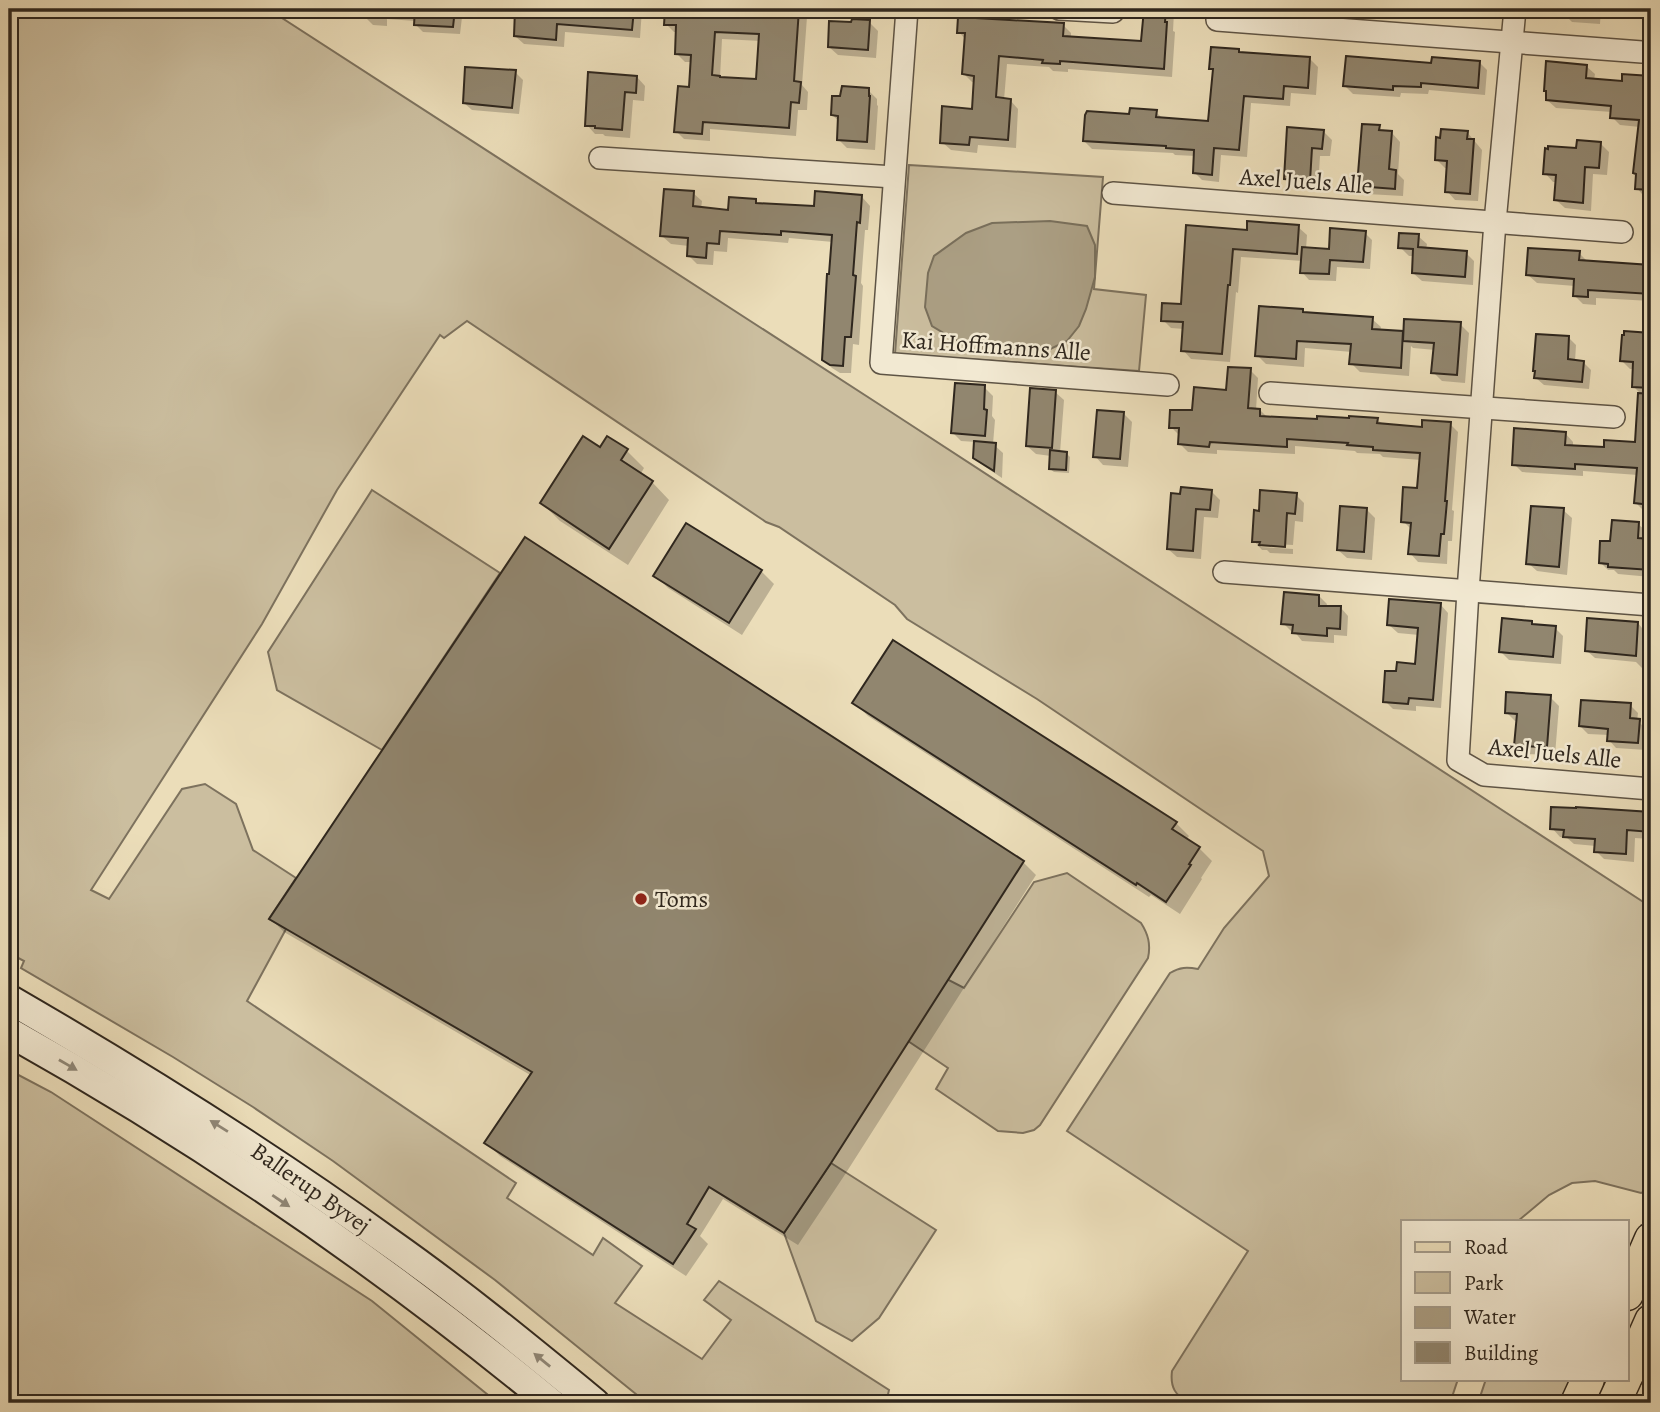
<svg xmlns="http://www.w3.org/2000/svg" width="1660" height="1412" font-family="Alegreya,serif">
<style>
.green{fill:#cbbe9f;stroke:#7d725e;stroke-width:2}
.water{fill:#ab9f84;stroke:#796f5b;stroke-width:2}
.shadow{fill:#0003;fill-rule:evenodd}
.building{fill:#91866f;stroke:#2f271e;stroke-width:2;fill-rule:evenodd}
.lines{fill:none;stroke-linecap:round;stroke-linejoin:round}
.minor-casing{stroke:#5e5445;stroke-width:24}
.secondary-casing{stroke:#2f271e;stroke-width:32}
.primary-casing{stroke:#2f271e;stroke-width:35}
.minor{stroke:#f2e9d2;stroke-width:21}
.secondary{stroke:#f2e9d2;stroke-width:28}
.primary{stroke:#ebddb9;stroke-width:32}
.oneway{fill:#908878}
.poi-dot{fill:#8f2418;stroke:#f2e9d2;stroke-width:2.5}
.labels{text-anchor:middle;stroke-width:5;stroke-linejoin:round;paint-order:stroke}
.street-label{font-size:24px;fill:#2f271e;stroke:#f2e9d2}
.poi-label{font-size:24px;fill:#2f271e;stroke:#f2e9d2;text-anchor:start}
</style>
<rect width="100%" height="100%" fill="#ebddb9"/>
<filter id="stains"><feTurbulence type="fractalNoise" baseFrequency=".00286" numOctaves="4"/><feColorMatrix values="0 0 0 0 .2 0 0 0 0 .09 0 0 0 0 .02 0 0 0 .5 -.17"/></filter>
<radialGradient id="worn" r=".72"><stop offset=".6" stop-color="#630" stop-opacity="0"/><stop offset="1" stop-color="#630" stop-opacity=".3"/></radialGradient>
<g class="green">
<path d="M9,9h259l623,403 760,495v282l-10,4 -46,-12 -23,2 -23,12 -31,26h-115v158h55l-8,24h-260c-15,-7 -20,-16 -18,-32l76,-120 -181,-120 103,-158c10,-6 17,-6 28,-4l26,-41 45,-52 -6,-25 -226,-152 -130,-80 -12,-14 -116,-78 -13,-5 -299,-201 -23,17 -4,-3 -103,155 -75,134 -171,266 18,9 73,-110 23,-5 31,20 17,46 43,28 -27,41 17,10 -39,72 269,182 -9,15 86,57 10,-17 39,28 -27,37 87,56 29,-39 -27,-20 15,-19 170,109 -3,13h-239l-152,-123 -162,-119 -80,-54 -80,-50 -152,-89 3,-7 -15,-8z"/>
<path d="M909,165l194,12 -9,112 52,6 -7,76 -244,-17z"/>
<path d="M372,490l128,83 -118,177 -105,-60 -9,-38z"/>
<path d="M1067,873l74,50c7,11 10,21 7,35l-108,167 -6,5 -11,3 -25,-2 -62,-42 12,-21 -43,-29 40,-61 19,10 70,-106z"/>
<path d="M9,1070l42,22 321,209 126,102h-489z"/>
<path d="M831,1163l105,67 -57,88 -27,23 -36,-20 -32,-88z"/>
<path d="M1486,1379h91l-10,24h-89z"/>
</g>
<path class="water" d="M1050,221l37,5 8,19v32l-9,32 -7,17 -12,15 -25,12 -37,3 -33,-6 -40,-24 -7,-19 3,-34 6,-17 32,-23 26,-10z"/>
<g class="shadow">
<path d="M328,9h135l-3,25 -37,-2 -8,-8 1,-3 -29,-2v7l-14,-1 -8,-8v-4z"/>
<path d="M517,9h125l-2,29 -75,-6 -1,15 -40,-3 -9,-8z"/>
<path d="M667,9l48,2 5,5 54,3 1,-10h24l8,8 -5,68 6,7 -1,18h-9l-2,26 -86,-7v12l-26,-2 -8,-8 15,-42 2,-27h-8l-8,-8 1,-22h-4l-8,-8zM722,39l39,2 -3,40 -38,-3z"/>
<path d="M1145,9h26l3,3 -1,19 2,1 -3,45 -104,-8v3l-15,-1 -4,-4 -42,-3 -3,36h6l8,9 -2,39 -38,-3 -1,8 -26,-3 -9,-8 32,-32 2,-27 -4,-1 -8,-8 2,-34 -7,-8 104,-7 8,8v5l72,5z"/>
<path d="M1459,9h34l-1,9 -26,-2z"/>
<path d="M1565,9h36l-1,15 -28,-2 -8,-8z"/>
<path d="M869,22l9,9 -2,27 -38,-3 -9,-8 24,-23z"/>
<path d="M1239,51l3,3 68,5 8,8 -2,28 -25,-2 -1,13 -39,-3 -4,54 -26,-2 -2,27 -17,-2 -8,-8 2,-16 -21,-1 -2,-2 -81,-4 -8,-8 47,-25 25,-4 8,8 46,3 4,-52 -3,-3z"/>
<path d="M1479,62l8,8 -2,25 -56,-5 -1,4 -27,-1 -1,4 -47,-3 -8,-8 88,-21z"/>
<path d="M1586,66l9,8 -1,6 29,2 1,-6 27,2v127l-14,-17 1,-12 -4,-3 6,-46 -20,-2 -8,-8v-5l-56,-4 -9,-8z"/>
<path d="M515,72l8,8 -4,34 -47,-4 -8,-7z"/>
<path d="M637,77l8,9 -1,15 -11,-1 -3,38 -25,-2 -2,-2h-8l-8,-9z"/>
<path d="M868,90l9,9v6l1,1 -3,44 -28,-2 -9,-9 2,-17 -8,-7z"/>
<path d="M1379,127l6,6h7l8,9 -2,32 6,6 -1,16 -36,-2 -8,-9z"/>
<path d="M1323,131l9,9 -2,16h-10l-2,32 -24,-2 -9,-8z"/>
<path d="M1467,132l15,18 -4,51 -23,-1 -8,-9 1,-23h-3l-9,-9z"/>
<path d="M1600,143l9,9 -2,23 -14,-1 -2,37 -26,-3 -9,-8 2,-18h-5l-8,-9 33,-23z"/>
<path d="M693,193l9,8 -1,8 29,3 25,-11 4,4 56,3 47,-11 8,9 -2,24h-3l-4,53 2,3 -4,59 -6,-1 -2,29h-11l-8,-5 -9,-9 10,-117 -44,-4 -1,5 -60,-5 -1,14 -13,-1 -1,14 -16,-1 -8,-8v-10l-18,-2 -9,-8z"/>
<path d="M1188,227l60,5 50,-5 9,8 -1,14 24,2 35,-18 7,7 -2,29 -33,-2 -1,14 -27,-1 -7,-8 1,-11 -62,-4 -3,36 -2,-1 -6,70 -39,-3 -8,-9 1,-21 -13,-1 -8,-8 19,-14z"/>
<path d="M1418,236l9,8 -1,6 40,3 8,8 -1,24 -51,-4 -9,-8 2,-17h-6l-9,-9z"/>
<path d="M1579,253l9,9 63,5v34l-55,-3v7l-13,-1 -9,-9 1,-9 -38,-3 -9,-8z"/>
<path d="M1303,311l3,3 66,5 9,8 -1,4 22,2 3,2 55,-11 9,9 -4,50 -23,-2 -9,-9 2,-22 -22,-2 -2,-2 -2,30 -49,-4 -9,-9 1,-11 -47,-4 -1,19 -38,-3 -9,-9z"/>
<path d="M1626,333l25,1v177h-7l-8,-8 2,-28 -55,-4v5l-61,-4 -8,-8 51,-31 8,9v5l32,2 32,-5 3,-51 -7,-7 1,-17h-4l-8,-8z"/>
<path d="M1569,338l7,7 -1,17h8l8,8 -2,19 -45,-4 -8,-7z"/>
<path d="M1250,370l8,8 -2,32h4l8,8 50,3 59,-2 6,6 41,4 26,-5 8,8 -6,78 2,1 -2,30h-4l-1,23 -29,-2 -8,-9 2,-23 -9,-9 16,-31 2,-30 -38,-3 -3,-3 -23,-1 -2,-2 -60,-5v8l-78,-4v4l-29,-2 -8,-8 -1,-9 -8,-8 57,-35z"/>
<path d="M984,387l9,9 -1,20 3,4 -2,24 10,9 -1,25 -18,-12 -9,-9 1,-15 -15,-1 -8,-8z"/>
<path d="M1055,392l9,8 -4,53h6l4,4 -1,16 -15,-1 -4,-3 1,-13 -15,-2 -9,-8z"/>
<path d="M1124,414l8,8 -4,45 -25,-2 -8,-9z"/>
<path d="M600,449l27,2 17,17 -4,7 12,7 17,18 -41,65 -68,-44 -18,-18z"/>
<path d="M1211,491l9,9 -2,18 -14,-1 -3,42 -24,-2 -9,-8 4,-54z"/>
<path d="M1296,495l8,8 -1,19 -8,-1 -2,24 -35,-2 3,4 32,2v5l-23,-1 -3,-3h-5l-8,-9 6,-28z"/>
<path d="M1367,510l8,8 -3,42 -25,-2 -9,-8z"/>
<path d="M1563,510l9,8 -5,57 -30,-4 -9,-8z"/>
<path d="M1638,524l8,7 -1,9 6,1v36l-33,-3 -4,-4h-6l-8,-8 11,-19z"/>
<path d="M761,571l13,13 -32,51 -74,-47 -13,-13z"/>
<path d="M1319,596l8,8 -1,4h15l7,8 -1,20 -13,-1v8l-32,-2 -8,-10h-3l-8,-8z"/>
<path d="M1440,604l8,9 -7,95 -25,-2v5l-23,-2 -8,-8 12,-29 20,-6 2,-31 -21,-2 -9,-8z"/>
<path d="M1532,622l4,4 19,2 8,8 -2,28 -52,-4 -8,-8z"/>
<path d="M1638,623l4,5 9,1v42l-7,-1 -8,-8 -41,-4 -9,-8z"/>
<path d="M1550,697l9,9 -4,49 -30,-1 -9,-8 2,-25h-3l-8,-8z"/>
<path d="M855,703l321,120 13,13 -3,4 13,8 13,13 -11,17 1,1 -22,35 -29,-19 -2,2 -281,-181z"/>
<path d="M1630,705l8,8 -1,8 10,8 -1,21 -30,-2 -7,-8v-5l-21,-1 -8,-8z"/>
<path d="M1578,808l73,6v25l-16,-1 -1,24 -30,-3 -8,-8v-5l-22,-2 -8,-7h-6l-8,-9z"/>
<path d="M1023,862l13,13 -192,301 -46,69 -75,-46 -23,37 8,8 -22,32 -186,-120 -13,-13 45,-67 -248,-144 -13,-13z"/>
</g>
<g class="building">
<path d="M415,9h40l-2,18 -39,-2z"/>
<path d="M515,9h119l-2,21 -75,-6 -1,16 -42,-4z"/>
<path d="M665,9l51,1v4l56,3 1,-8h26l-5,72 7,1 -2,21 -8,-1 -2,26 -86,-6 -1,12 -28,-2 4,-46 11,1 2,-32 -16,-1 1,-29h-12zM715,32l44,2 -3,45 -36,-2v-1l-8,-1z"/>
<path d="M1144,9h22l-1,13h2l-3,47 -104,-8v3l-18,-1 1,-3 -44,-4 -3,41 15,2 -3,41 -38,-3 -1,8 -29,-2 2,-37 30,3 2,-33 -12,-2 3,-41h-8l1,-16 106,6 -1,13 78,5z"/>
<path d="M852,19l18,1 -2,30 -40,-3 1,-26 22,1z"/>
<path d="M1211,47l28,2v3l71,5 -2,31 -24,-2 -1,13 -39,-3 -5,54 -25,-2 -2,27 -19,-2 1,-23 -28,-2v-2l-83,-5 2,-26 2,-4 42,3 1,-6 27,2 -1,7 52,4 5,-52h-4z"/>
<path d="M1346,56l85,7 1,-6 48,4 -2,27 -57,-5v4l-28,-1v4l-50,-4z"/>
<path d="M1546,61l41,4 -1,13 36,3v-7l29,2v114l-16,-1 1,-15 -3,-1 6,-53 -29,-2 1,-12 -65,-6v-9h-2z"/>
<path d="M465,67l51,3 -4,38 -49,-5z"/>
<path d="M588,72l49,4 -1,17 -11,-1 -3,38 -27,-2v-2h-10z"/>
<path d="M842,86l27,2v8h1l-3,46 -30,-2 1,-24 -7,-1 1,-19h8z"/>
<path d="M1362,124l18,1 -1,5 13,1 -3,38 7,1 -1,19 -38,-3z"/>
<path d="M1287,127l37,3 -2,19 -10,-1 -2,33 -26,-2z"/>
<path d="M1441,129l27,2 -1,8h7l-4,55 -25,-2 2,-31 -12,-1 1,-23 4,1z"/>
<path d="M1577,140l24,2 -2,26 -14,-1 -2,36 -29,-3 2,-25 -13,-1 2,-26 3,1v-3l28,2z"/>
<path d="M664,189l30,2 -1,15 35,4 1,-13 27,2v4l58,3 1,-15 47,4 -2,28 -3,-1 -4,53 3,1 -5,61h-6l-2,29 -13,-1 -8,-5 5,-86h2l3,-39 -51,-4v4l-61,-4 -1,13 -12,-1 -1,15 -19,-2 1,-18 -28,-2z"/>
<path d="M1247,221l52,4 -2,29 -64,-5 -3,36h-2l-6,69 -41,-3 2,-29 -22,-1 1,-18 19,1 5,-79 61,5z"/>
<path d="M1330,228l36,3 -3,31 -33,-2 -1,14 -29,-1 2,-26 27,2z"/>
<path d="M1399,233l20,1 -1,13 49,4 -2,26 -53,-4 1,-24 -15,-1z"/>
<path d="M1528,248l52,3 -1,9 72,5v29l-63,-4v7l-15,-1 1,-17 -48,-4z"/>
<path d="M1259,306l44,3v3l70,5 -1,12 31,2 -2,37 -52,-4 2,-20 -54,-3 -1,18 -41,-3z"/>
<path d="M1404,319l57,3 -4,53 -26,-2 3,-30 -31,-2z"/>
<path d="M1624,331l27,2v55l-19,-1 1,-25 -13,-1 2,-26h2z"/>
<path d="M1536,334l33,2 -1,23 16,2 -2,21 -48,-4 1,-7h-2z"/>
<path d="M1228,367l23,1 -3,40 12,1v7l57,3v-3l32,2v-2l29,2 -1,5 45,4v-7l29,2 -6,79h2l-3,33h-3l-2,22 -31,-2 3,-31 -10,-1 2,-35 14,1 3,-35 -47,-3v-3l-26,-2 1,-2 -61,-4v8l-77,-5 -1,5 -31,-3 1,-16h-10l1,-18h22l2,-23 32,3z"/>
<path d="M955,383l30,2 -1,24 3,1 -2,26 -34,-3z"/>
<path d="M1030,388l26,2 -4,58 -26,-2z"/>
<path d="M1638,393l13,1v111l-17,-2 3,-35 -62,-4v5l-63,-4 2,-37 52,4 -1,13 39,2v-7l31,2z"/>
<path d="M1097,410l27,2 -4,47 -27,-2z"/>
<path d="M583,436l17,11 7,-11 21,13 -7,11 32,21 -44,68 -69,-46z"/>
<path d="M974,441l22,2 -2,28 -21,-13z"/>
<path d="M1050,450l17,2 -1,18 -17,-1z"/>
<path d="M1181,487l31,3 -2,20 -14,-1 -3,42 -26,-2 4,-56 9,1z"/>
<path d="M1260,490l37,3 -2,21 -8,-1 -2,34 -26,-2 1,-3h-8l2,-32 5,1z"/>
<path d="M1340,506l27,2 -3,44 -27,-2z"/>
<path d="M1531,506l33,2 -5,59 -33,-3z"/>
<path d="M1612,520l27,2 -1,16 13,1v31l-43,-3v-3l-9,-1 1,-22h10z"/>
<path d="M686,523l76,47 -33,53 -76,-47z"/>
<path d="M525,537l499,324 -193,302 -47,70 -75,-46 -22,37 9,5 -23,35 -189,-121 48,-71 -263,-153z"/>
<path d="M1284,592l35,3v11h22l-1,23 -13,-1v8l-35,-3 1,-8 -12,-1z"/>
<path d="M1389,599l52,4 -8,97 -24,-2 -1,6 -25,-2 2,-31h11l1,-9 18,2 3,-36 -31,-3z"/>
<path d="M1502,618l30,3v3l24,2 -3,31 -54,-5z"/>
<path d="M1587,618l51,4 -2,34 -51,-5z"/>
<path d="M893,640l284,182 -5,7 28,18 -11,17 2,1 -25,37 -29,-19 -1,2 -284,-182z"/>
<path d="M1506,692l45,3 -4,52 -33,-1 3,-32 -12,-1z"/>
<path d="M1581,700l50,3 -1,15 10,1 -2,24 -31,-2 1,-12 -29,-3z"/>
<path d="M1551,807l25,1v-1l75,5v20l-24,-2 -1,24 -32,-2 1,-13 -32,-2 1,-7 -14,-1z"/>
</g>
<g class="lines">
<defs>
<g id="minor">
<path d="M907,9l-26,354 287,22"/>
<path d="M1059,9l54,3"/>
<path d="M1515,9l-20,213 -27,369 -10,169 26,15 167,14"/>
<path d="M1217,20l425,32"/>
<path d="M600,158l294,19"/>
<path d="M1113,193l509,39"/>
<path d="M1270,393l344,24"/>
<path d="M1224,572l427,33"/>
</g>
<g id="secondary">
<path d="M9,999c131,76 258,155 381,244 71,50 138,105 205,160"/>
<path d="M9,1032c191,107 373,232 542,371"/>
</g>
<g id="primary">
<path d="M1627,1294l24,-55"/>
<path d="M1627,1375l24,-54"/>
<path d="M1577,1403l11,-24"/>
<path d="M1614,1403l11,-24"/>
</g>
</defs>
<use href="#minor" class="minor-casing"/>
<use href="#secondary" class="secondary-casing"/>
<use href="#primary" class="primary-casing"/>
<use href="#minor" class="minor"/>
<use href="#secondary" class="secondary"/>
<use href="#primary" class="primary"/>
</g>
<defs><path id="oneway-solid" d="M-6-.8H1V-3.2L6.5 0L1 3.2V.8H-6Z" transform="scale(1.75)"/></defs>
<g class="oneway">
<use href="#oneway-solid" transform="translate(68 1065) rotate(30)"/>
<use href="#oneway-solid" transform="translate(219 1126) rotate(-148)"/>
<use href="#oneway-solid" transform="translate(281 1201) rotate(34)"/>
<use href="#oneway-solid" transform="translate(542 1360) rotate(-141)"/>
</g>
<circle class="poi-dot" cx="641" cy="899" r="7"/>
<g class="labels">
<g class="street-label">
<text transform="translate(1306 181) rotate(4)" y="8">Axel Juels Alle</text>
<text transform="translate(996 346) rotate(4)" y="8">Kai Hoffmanns Alle</text>
<text transform="translate(1555 753) rotate(6)" y="8">Axel Juels Alle</text>
<text transform="translate(311 1188) rotate(35)" y="8">Ballerup Byvej</text>
</g>
<g class="poi-label">
<text x="655" y="907">Toms</text>
</g>
</g>
<rect width="1660" height="1412" fill="none" stroke="#ebddb9" stroke-width="35"/>
<rect x="10" y="10" width="1639" height="1391" fill="none" stroke="#2f271e" stroke-width="3.5"/>
<rect x="18" y="18" width="1625" height="1377" fill="none" stroke="#2f271e" stroke-width="2"/>
<rect x="1401" y="1220" width="228" height="161" fill="#f2e9d2" stroke="#a49b8a" stroke-width="2"/>
<rect x="1415" y="1242" width="35" height="10" fill="#ebddb9" stroke="#a49b8a" stroke-width="2"/>
<text x="1464" y="1254" font-size="21" fill="#2f271e">Road</text>
<rect x="1415" y="1272" width="35" height="21" fill="#cbbe9f" stroke="#a49b8a" stroke-width="2"/>
<text x="1464" y="1290" font-size="21" fill="#2f271e">Park</text>
<rect x="1415" y="1307" width="35" height="21" fill="#ab9f84" stroke="#a49b8a" stroke-width="2"/>
<text x="1464" y="1324" font-size="21" fill="#2f271e">Water</text>
<rect x="1415" y="1342" width="35" height="21" fill="#91866f" stroke="#a49b8a" stroke-width="2"/>
<text x="1464" y="1360" font-size="21" fill="#2f271e">Building</text>
<rect width="100%" height="100%" filter="url(#stains)"/>
<rect width="100%" height="100%" fill="url(#worn)"/>
</svg>
